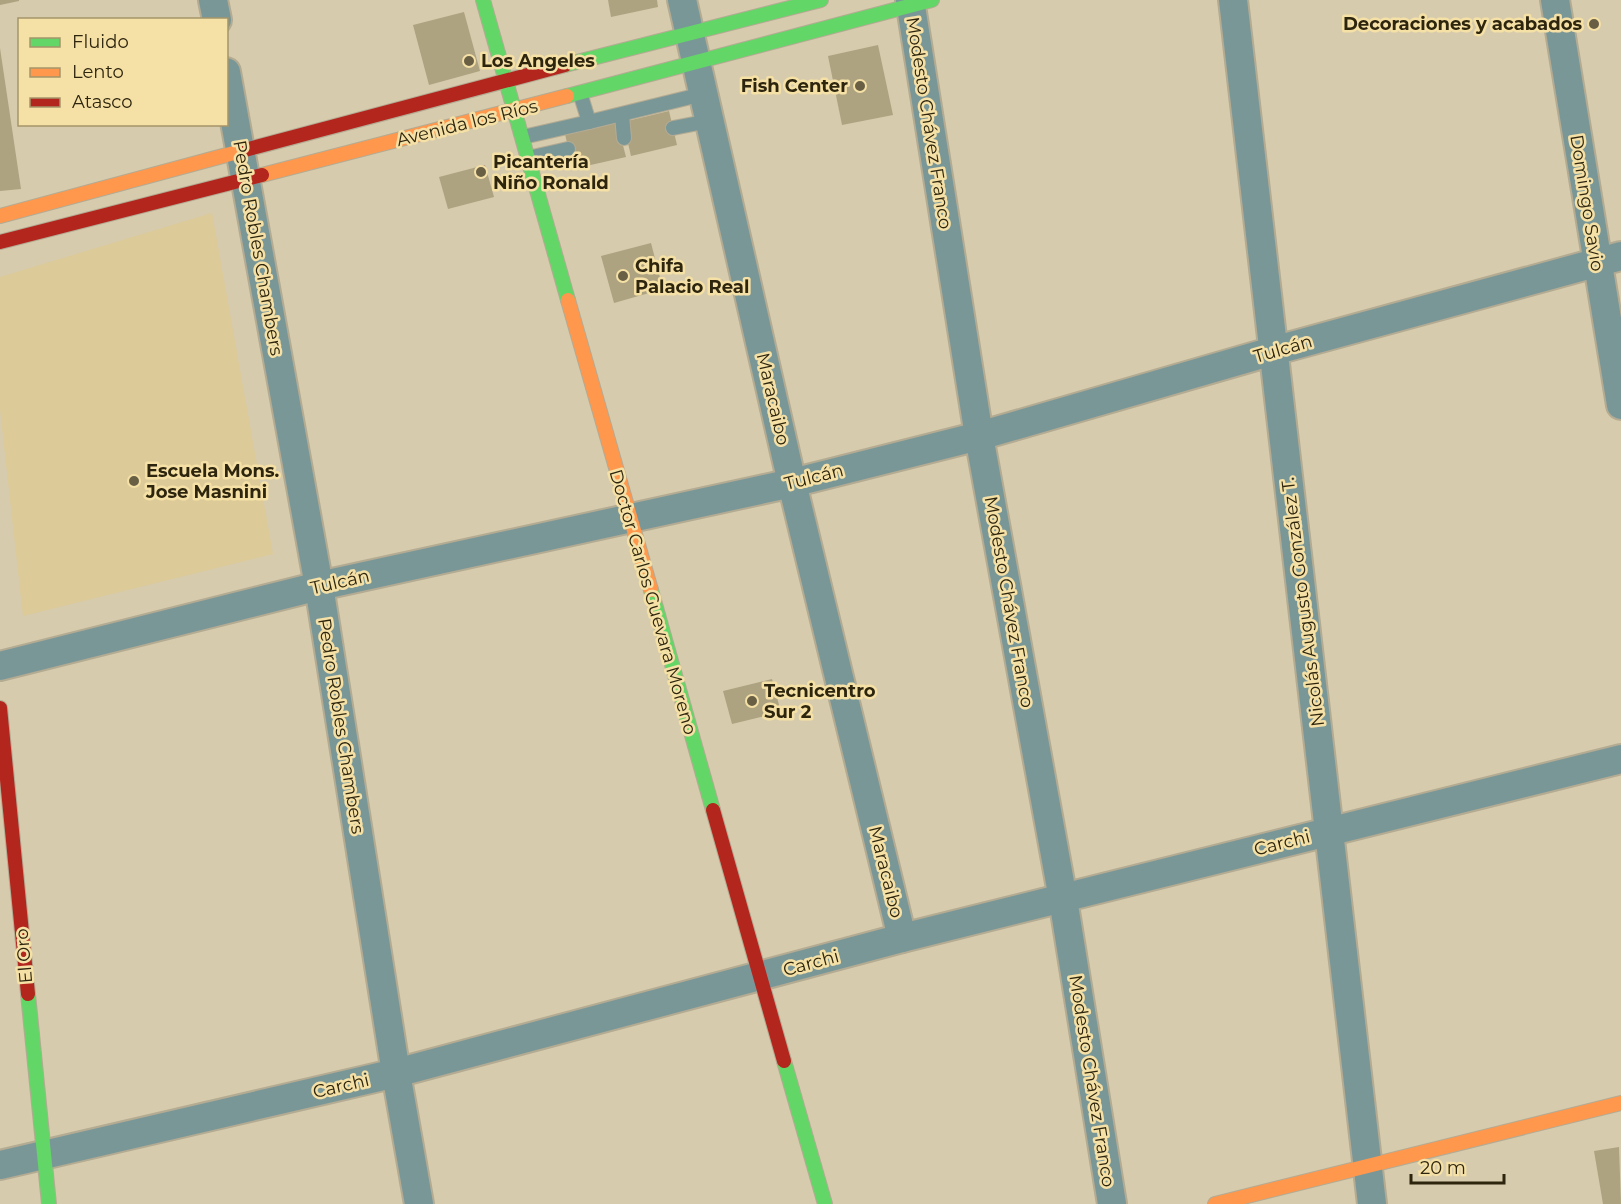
<svg xmlns="http://www.w3.org/2000/svg" width="1621" height="1204" font-family="Montserrat,sans-serif">
<style>
.built{fill:#dcca98}
.building{fill:#aea381}
.lines{fill:none;stroke-linecap:round;stroke-linejoin:round}
.lane-casing{stroke:#b4ab93;stroke-width:16}
.street-casing{stroke:#b4ab93;stroke-width:32}
.fast-casing{stroke:#b4ab93;stroke-width:16}
.slow-casing{stroke:#b4ab93;stroke-width:16}
.jam-casing{stroke:#b4ab93;stroke-width:16}
.lane{stroke:#7a9798;stroke-width:14}
.street{stroke:#7a9798;stroke-width:28}
.fast{stroke:#63d668;stroke-width:14}
.slow{stroke:#ff974d;stroke-width:14}
.jam{stroke:#b3261e;stroke-width:14}
.poi-dot{fill:#685f45;stroke:#f5e0a6;stroke-width:2}
.labels{text-anchor:middle;stroke-width:5;stroke-linejoin:round;paint-order:stroke}
.poi-label{font-size:18px;font-weight:bold;fill:#2d250e;stroke:#f5e0a6;text-anchor:start}
.street-label{font-size:18px;fill:#2d250e;stroke:#f5e0a6}
</style>
<rect width="100%" height="100%" fill="#d6cbac"/>
<path class="built" d="M212,213l61,341 -250,62 -23,-207v-132z"/>
<g class="building">
<path d="M0,0h19v1l-19,4z"/>
<path d="M608,0h49l1,7 -47,10z"/>
<path d="M464,12l16,59 -51,14 -16,-60z"/>
<path d="M878,45l15,70 -51,10 -14,-69z"/>
<path d="M0,48l21,141 -21,2z"/>
<path d="M669,111l8,34 -46,11 -8,-34z"/>
<path d="M617,122l9,35 -53,12 -8,-35z"/>
<path d="M485,165l9,32 -46,12 -9,-32z"/>
<path d="M651,243l12,46 -49,14 -13,-47z"/>
<path d="M772,679l9,33 -49,12 -9,-33z"/>
<path d="M1619,1147l2,57h-18l-9,-53z"/>
</g>
<g class="lines">
<defs>
<g id="lane">
<path d="M580,93l9,29 114,-28"/>
<path d="M622,115l2,23"/>
<path d="M673,128l36,-7"/>
<path d="M523,137l66,-15"/>
<path d="M528,158l40,-9"/>
</g>
<g id="street">
<path d="M213,0l4,20"/>
<path d="M682,0l110,483 110,455"/>
<path d="M910,0l69,436 84,463 49,305"/>
<path d="M1233,0l139,1204"/>
<path d="M1555,0l66,405"/>
<path d="M226,72l93,514 77,487 23,131"/>
<path d="M0,666l319,-80 473,-103 187,-47 294,-85 348,-95"/>
<path d="M0,1165l396,-92 506,-135 719,-179"/>
</g>
<g id="fast">
<path d="M483,0l85,300"/>
<path d="M565,65l256,-65"/>
<path d="M567,96l365,-96"/>
<path d="M651,590l62,220"/>
<path d="M28,994l21,210"/>
<path d="M784,1061l41,143"/>
</g>
<g id="slow">
<path d="M262,175l305,-79"/>
<path d="M0,216l245,-66"/>
<path d="M568,300l83,290"/>
<path d="M1215,1204l406,-101"/>
</g>
<g id="jam">
<path d="M245,150l320,-85"/>
<path d="M0,242l262,-67"/>
<path d="M0,708l28,286"/>
<path d="M713,810l71,251"/>
</g>
</defs>
<use href="#lane" class="lane-casing"/>
<use href="#street" class="street-casing"/>
<use href="#fast" class="fast-casing"/>
<use href="#slow" class="slow-casing"/>
<use href="#jam" class="jam-casing"/>
<use href="#lane" class="lane"/>
<use href="#street" class="street"/>
<use href="#fast" class="fast"/>
<use href="#slow" class="slow"/>
<use href="#jam" class="jam"/>
</g>
<g class="poi-dot">
<circle cx="1594" cy="24" r="6"/>
<circle cx="469" cy="61" r="6"/>
<circle cx="860" cy="86" r="6"/>
<circle cx="481" cy="172" r="6"/>
<circle cx="623" cy="276" r="6"/>
<circle cx="134" cy="481" r="6"/>
<circle cx="752" cy="701" r="6"/>
</g>
<g class="labels">
<g class="poi-label">
<text x="1582" y="30" text-anchor="end">Decoraciones y acabados</text>
<text x="481" y="67">Los Angeles</text>
<text x="848" y="92" text-anchor="end">Fish Center</text>
<text x="493" y="168">Picantería<tspan x="493" dy="21">Niño Ronald</tspan></text>
<text x="635" y="272">Chifa<tspan x="635" dy="21">Palacio Real</tspan></text>
<text x="146" y="477">Escuela Mons.<tspan x="146" dy="21">Jose Masnini</tspan></text>
<text x="764" y="697">Tecnicentro<tspan x="764" dy="21">Sur 2</tspan></text>
</g>
<g class="street-label">
<text transform="translate(467 123) rotate(-14)" y="6">Avenida los Ríos</text>
<text transform="translate(929 123) rotate(81)" y="6">Modesto Chávez Franco</text>
<text transform="translate(1587 203) rotate(81)" y="6">Domingo Savio</text>
<text transform="translate(258 248) rotate(80)" y="6">Pedro Robles Chambers</text>
<text transform="translate(1283 349) rotate(-16)" y="6">Tulcán</text>
<text transform="translate(773 399) rotate(77)" y="6">Maracaibo</text>
<text transform="translate(814 477) rotate(-14)" y="6">Tulcán</text>
<text transform="translate(340 582) rotate(-13)" y="6">Tulcán</text>
<text transform="translate(653 602) rotate(74)" y="6">Doctor Carlos Guevara Moreno</text>
<text transform="translate(1009 602) rotate(80)" y="6">Modesto Chávez Franco</text>
<text transform="translate(1303 602) rotate(-97)" y="6">Nicolás Augusto González T.</text>
<text transform="translate(341 726) rotate(81)" y="6">Pedro Robles Chambers</text>
<text transform="translate(1282 843) rotate(-14)" y="6">Carchi</text>
<text transform="translate(886 872) rotate(76)" y="6">Maracaibo</text>
<text transform="translate(24 956) rotate(-95)" y="6">El Oro</text>
<text transform="translate(811 963) rotate(-15)" y="6">Carchi</text>
<text transform="translate(1092 1081) rotate(81)" y="6">Modesto Chávez Franco</text>
<text transform="translate(341 1086) rotate(-13)" y="6">Carchi</text>
</g>
</g>
<rect x="18" y="18" width="210" height="108" fill="#f5e0a6" stroke="#a59569" stroke-width="1.5"/>
<rect x="30" y="38" width="30" height="9" fill="#63d668" stroke="#a59569" stroke-width="1.5"/>
<text x="72" y="48" font-size="18" fill="#2d250e">Fluido</text>
<rect x="30" y="68" width="30" height="9" fill="#ff974d" stroke="#a59569" stroke-width="1.5"/>
<text x="72" y="78" font-size="18" fill="#2d250e">Lento</text>
<rect x="30" y="98" width="30" height="9" fill="#b3261e" stroke="#a59569" stroke-width="1.5"/>
<text x="72" y="108" font-size="18" fill="#2d250e">Atasco</text>
<path d="M1411 1174v9h93v-9" fill="none" stroke="#2d250e" stroke-width="3"/>
<text x="1420" y="1174" font-size="18" fill="#2d250e" stroke="#f5e0a6" stroke-width="4.5" paint-order="stroke">20 m</text>
</svg>
